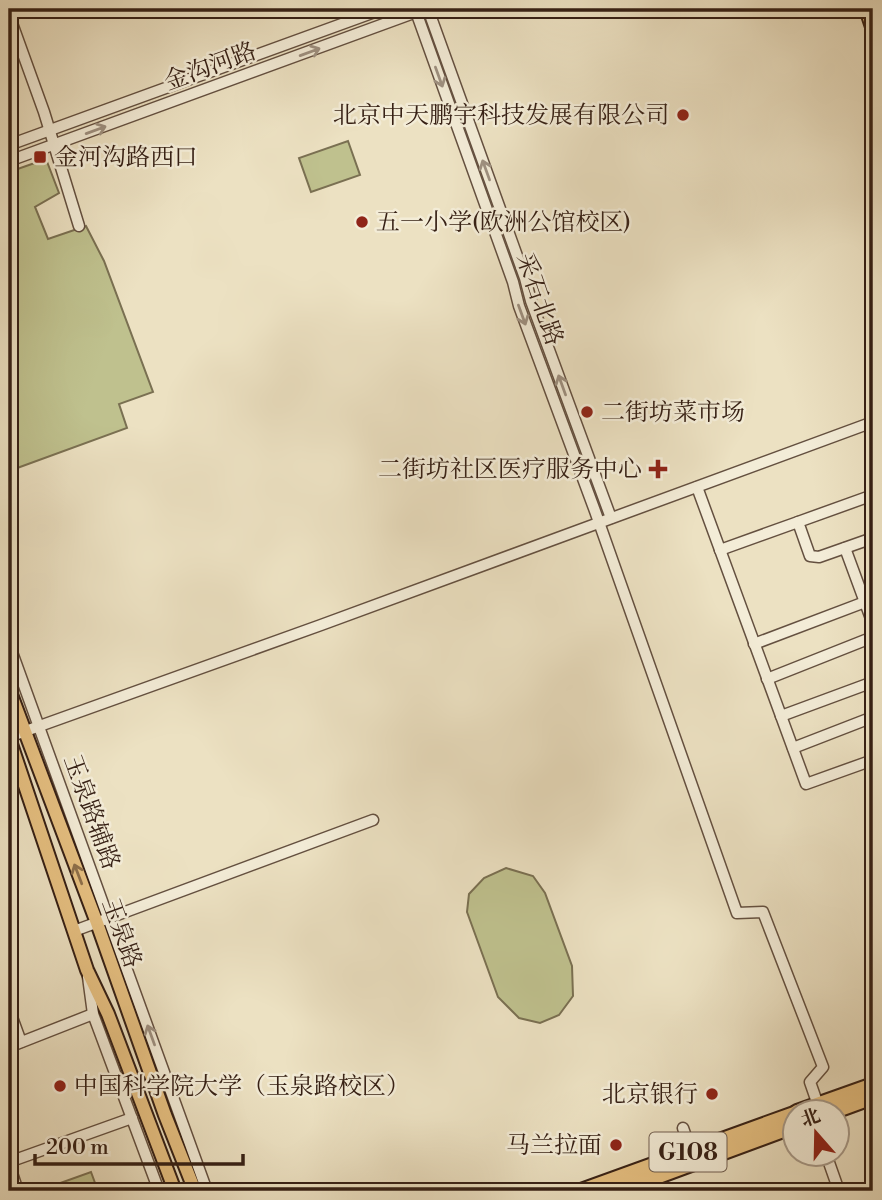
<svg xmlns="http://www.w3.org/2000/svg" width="882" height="1200" font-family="'Libre Bodoni','Noto Serif SC',serif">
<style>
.green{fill:#bfc18e;stroke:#7a7052;stroke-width:2}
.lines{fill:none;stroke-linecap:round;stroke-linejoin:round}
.minor-casing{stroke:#645040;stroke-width:13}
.major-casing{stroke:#362015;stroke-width:16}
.highway-casing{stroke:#362015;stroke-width:18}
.minor{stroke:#f3ecd7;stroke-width:10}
.major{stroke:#e6c081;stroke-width:12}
.highway{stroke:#e6c081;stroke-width:14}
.oneway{stroke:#9e9080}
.oneway2{stroke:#8e704b}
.poi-dot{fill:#8f2418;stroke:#f3ecd7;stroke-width:2.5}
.labels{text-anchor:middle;stroke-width:5;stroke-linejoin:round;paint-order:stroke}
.shield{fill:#f3ecd7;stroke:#6f5d4f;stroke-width:2}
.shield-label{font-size:23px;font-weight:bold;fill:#362015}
.street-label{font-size:24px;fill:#362015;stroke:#f3ecd7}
.poi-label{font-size:24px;fill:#362015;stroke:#f3ecd7;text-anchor:end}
</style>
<rect width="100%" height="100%" fill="#ece1c2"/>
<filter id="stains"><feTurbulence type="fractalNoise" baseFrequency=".00286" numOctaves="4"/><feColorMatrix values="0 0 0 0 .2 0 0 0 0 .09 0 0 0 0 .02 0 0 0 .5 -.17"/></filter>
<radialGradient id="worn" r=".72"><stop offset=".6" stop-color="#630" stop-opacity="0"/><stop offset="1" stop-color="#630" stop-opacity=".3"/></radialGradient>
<g class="green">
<path d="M348,141l12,34 -49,17 -12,-34z"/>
<path d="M46,159l13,34 -24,14 13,32 38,-13 18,35 49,131 -34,12 8,24 -118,43v-299z"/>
<path d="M506,868l27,8 12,17 27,73 1,30 -14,19 -19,8 -21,-5 -21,-21 -31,-85 2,-18 15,-16z"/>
<path d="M91,1172l7,19h-60z"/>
</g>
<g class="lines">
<defs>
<g id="minor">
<path d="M415,9l98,273 6,24 76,205 142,402 26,-1 60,155 -13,15 8,23"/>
<path d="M428,9l97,269 6,23 80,217"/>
<path d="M9,15l35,97 35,114"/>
<path d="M9,145l374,-136"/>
<path d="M9,161l413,-151"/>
<path d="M697,487l109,297 67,-24"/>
<path d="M873,495l-75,27 12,34 9,1 54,-19"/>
<path d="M845,548l28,76"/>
<path d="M720,550l78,-28"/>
<path d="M9,644l198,547"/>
<path d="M754,644l111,-42"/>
<path d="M767,679l106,-42"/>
<path d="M781,716l92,-34"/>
<path d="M9,737l312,-112 552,-203"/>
<path d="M793,748l80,-31"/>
<path d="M74,931l299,-111"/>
<path d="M88,977l5,37 66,177"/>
<path d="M9,1009l12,33"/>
<path d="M9,1047l84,-33"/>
<path d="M683,1128l8,23"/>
<path d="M826,1154l13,37"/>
<path d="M9,1162l123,-44"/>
<path d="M9,1164l9,27"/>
</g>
<g id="major">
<path d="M866,9l7,21"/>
<path d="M9,689l88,234 68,192 30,76"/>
<path d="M9,738l78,232 21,44 67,177"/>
</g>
<g id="highway">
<path d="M797,1112l76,-27"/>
<path d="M832,1112l41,-15"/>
<path d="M581,1191l213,-77"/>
<path d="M618,1191l176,-65"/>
</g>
</defs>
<use href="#minor" class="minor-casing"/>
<use href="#major" class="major-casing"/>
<use href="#highway" class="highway-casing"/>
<use href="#minor" class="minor"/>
<use href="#major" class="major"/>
<use href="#highway" class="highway"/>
</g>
<defs><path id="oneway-shaft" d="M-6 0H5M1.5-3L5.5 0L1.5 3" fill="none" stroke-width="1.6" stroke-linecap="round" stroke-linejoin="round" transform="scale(1.75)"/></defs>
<g class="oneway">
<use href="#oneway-shaft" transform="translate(310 52) rotate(-20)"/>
<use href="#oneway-shaft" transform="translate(439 77) rotate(70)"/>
<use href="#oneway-shaft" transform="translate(96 130) rotate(-20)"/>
<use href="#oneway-shaft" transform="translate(486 170) rotate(-110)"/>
<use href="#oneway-shaft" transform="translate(522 315) rotate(70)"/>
<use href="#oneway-shaft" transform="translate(562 385) rotate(-110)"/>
<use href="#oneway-shaft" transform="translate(151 1035) rotate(-110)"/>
</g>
<use class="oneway2" href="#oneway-shaft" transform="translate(78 874) rotate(-111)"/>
<g class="poi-dot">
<circle cx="683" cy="115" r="7"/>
<rect x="33" y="150" width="14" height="14" rx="3.5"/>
<circle cx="362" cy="222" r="7"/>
<circle cx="587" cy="412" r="7"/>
<path d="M654.5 458.5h7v7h7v7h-7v7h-7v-7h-7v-7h7z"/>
<circle cx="60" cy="1086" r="7"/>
<circle cx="712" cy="1094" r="7"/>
<circle cx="616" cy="1145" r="7"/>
</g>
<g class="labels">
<rect class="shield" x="649.5" y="1132.5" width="77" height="39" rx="5"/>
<g class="shield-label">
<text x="688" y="1160">G108</text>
</g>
<g class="street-label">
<text transform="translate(210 66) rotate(-20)" y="8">金沟河路</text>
<text transform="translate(540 299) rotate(71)" y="8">采石北路</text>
<text transform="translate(92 812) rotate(70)" y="8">玉泉路辅路</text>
<text transform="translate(122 933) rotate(70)" y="8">玉泉路</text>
</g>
<g class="poi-label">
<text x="669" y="123">北京中天鹏宇科技发展有限公司</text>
<text x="54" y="165" text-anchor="start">金河沟路西口</text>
<text x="376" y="230" text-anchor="start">五一小学(欧洲公馆校区)</text>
<text x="601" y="420" text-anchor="start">二街坊菜市场</text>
<text x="642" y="477">二街坊社区医疗服务中心</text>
<text x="74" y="1094" text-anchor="start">中国科学院大学（玉泉路校区）</text>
<text x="698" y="1102">北京银行</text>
<text x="602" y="1153">马兰拉面</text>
</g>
</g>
<rect width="882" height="1200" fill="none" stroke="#ece1c2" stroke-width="35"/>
<rect x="10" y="10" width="861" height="1179" fill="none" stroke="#362015" stroke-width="3.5"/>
<rect x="18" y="18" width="847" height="1165" fill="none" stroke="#362015" stroke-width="2"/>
<g transform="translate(816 1133) rotate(340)"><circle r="33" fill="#f3ecd7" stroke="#a79a89" stroke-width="2"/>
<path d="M0-5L12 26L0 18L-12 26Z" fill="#8f2418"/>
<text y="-10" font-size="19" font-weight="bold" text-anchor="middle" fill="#362015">北</text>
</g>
<path d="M35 1154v10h208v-10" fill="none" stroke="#362015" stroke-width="3.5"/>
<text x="46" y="1154" font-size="21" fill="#362015" stroke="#f3ecd7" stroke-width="5" paint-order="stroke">200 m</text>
<rect width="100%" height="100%" filter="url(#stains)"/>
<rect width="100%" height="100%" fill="url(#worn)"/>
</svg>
